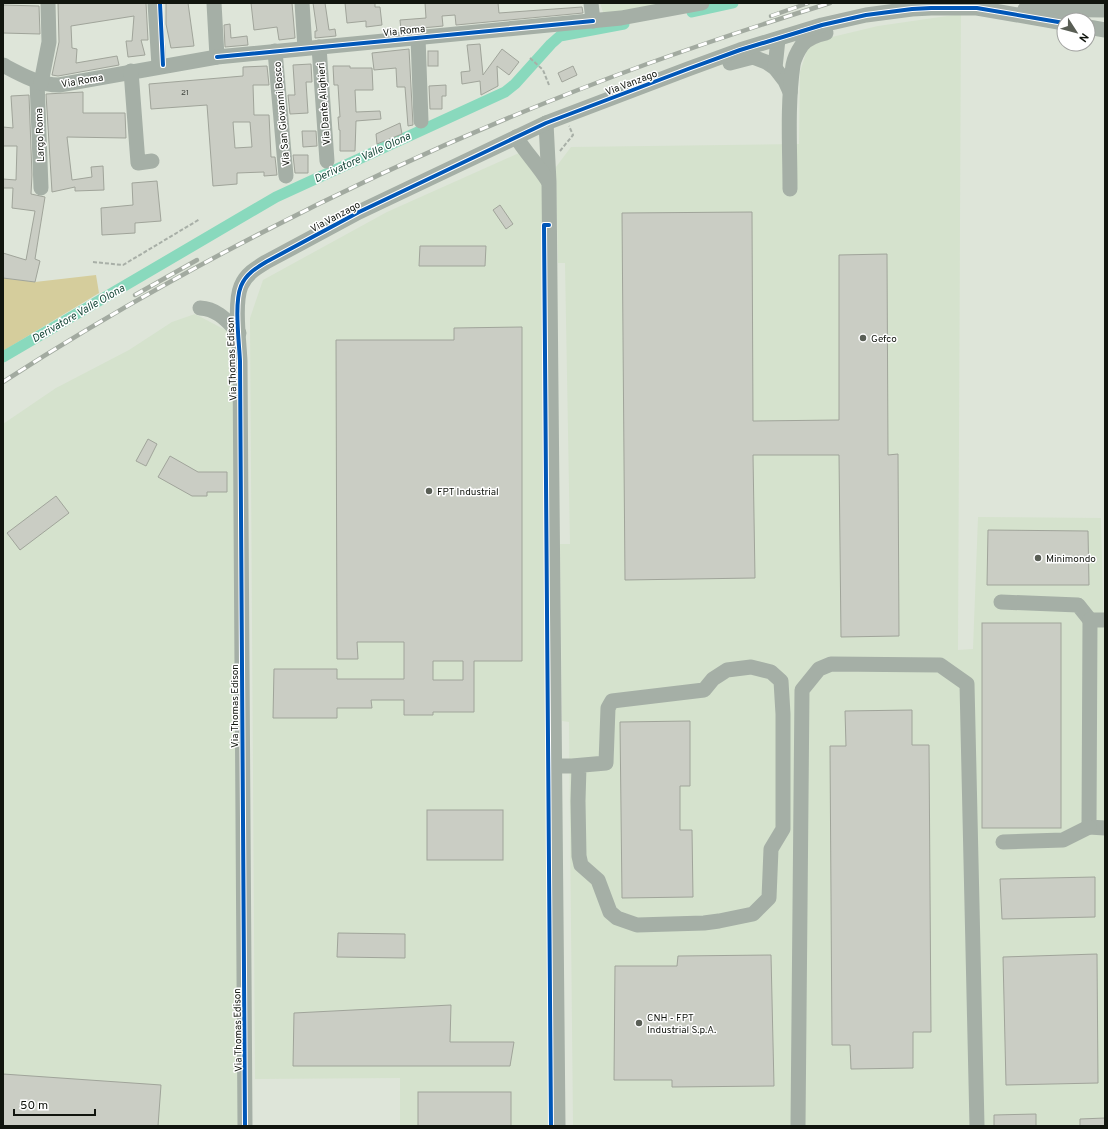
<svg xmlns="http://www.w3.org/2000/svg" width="1108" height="1129" font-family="Overpass,sans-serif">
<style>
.built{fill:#d5e2cd}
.green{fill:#d5cd9c}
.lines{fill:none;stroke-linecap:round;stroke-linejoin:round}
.canal{stroke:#89d9bd;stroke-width:11}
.building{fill:#cacdc4;stroke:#a0a49a;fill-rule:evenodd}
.path{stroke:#a8afa7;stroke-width:2;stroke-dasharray:4 2;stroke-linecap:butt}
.minor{stroke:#a5afa6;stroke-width:15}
.rail-casing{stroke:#a2aaa0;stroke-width:4.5}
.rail{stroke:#fff;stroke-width:3;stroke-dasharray:9;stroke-linecap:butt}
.cycleway-casing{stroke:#fff;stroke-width:6}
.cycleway{stroke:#0057b8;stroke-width:4}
.poi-dot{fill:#595e55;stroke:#fff;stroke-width:1.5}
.labels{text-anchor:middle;stroke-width:3;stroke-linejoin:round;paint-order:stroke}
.number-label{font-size:8px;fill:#3f433c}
.street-label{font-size:10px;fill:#11150e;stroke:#fff}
.poi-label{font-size:10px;fill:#11150e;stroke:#fff;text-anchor:start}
.water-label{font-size:11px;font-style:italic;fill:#164738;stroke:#fff}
</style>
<rect width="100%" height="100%" fill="#dee5d9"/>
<g class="built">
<path d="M600,3h70l-66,12z"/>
<path d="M961,14l-3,636 15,-1 5,-132 123,1 4,165v443h-532l-4,-404 -7,-1 -2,-177h10l-5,-281h-7l-2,-96 15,-20 228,-3 1,-72 8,-25 24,-10 46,-11z"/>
<path d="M519,153l24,32 7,941h-150v-48l-145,1 -5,-761 13,-38 124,-68z"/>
<path d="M195,314l40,21 6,791h-238v-702l53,-36 73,-38 43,-28z"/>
</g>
<path class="green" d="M96,275l3,18 -96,58v-73l32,4z"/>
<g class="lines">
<g class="canal">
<path d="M692,12l41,-9"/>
<path d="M3,357l273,-160 229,-105 10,-8 36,-40 9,-8 64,-12"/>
</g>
</g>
<g class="building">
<path d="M58,3h88l2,37h-7l4,15 -17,2 -2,-16h6l2,-25 -63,10 1,22 5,1 -1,14 41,-7 2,9 -61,11 -6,-1 7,-33z"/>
<path d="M166,3h22l6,43 -23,2 -5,-24z"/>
<path d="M251,3h41l3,35 -16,2 -2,-13 -23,3z"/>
<path d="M313,3h12l4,27 6,-1 1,7 -21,2v-7h2z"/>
<path d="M345,3h30v4h5l2,18 -16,2v-6l-19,2z"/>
<path d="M425,3h73l1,10 83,-6 1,6 -127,12 -1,-10 -13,1 1,10 -42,4 -1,-10 26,-2z"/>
<path d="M3,5l36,1 1,28 -37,-1z"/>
<path d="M230,24l1,14 16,-2 1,9 -23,2 -1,-22z"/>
<path d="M480,44l3,31 19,-26 17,13 -10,13 -12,-9 1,20 -17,9 -1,-14 -18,3 -1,-12 9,-1 -3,-26z"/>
<path d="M409,49l4,76 -5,1 -3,-39h-8l-1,-19 -22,2 -2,-17z"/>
<rect x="428" y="51" width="10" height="15"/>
<path d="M311,64l1,18h-6l2,31 -18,1 -2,-19h7l-2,-30z"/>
<path d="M267,66l2,19h-16l1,30h15l2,42h4l2,18 -13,1v-4l-27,1v11l-24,2 -6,-81 -56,4 -2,-25 94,-8v-9zM233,122h17l2,25 -17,1z"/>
<path d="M333,66h17v2h22l1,22h-18l1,22 24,-1 1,8 -25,2 -1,30h-15v-21h-1l-1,-13h2l-2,-32h-4z"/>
<path d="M573,66l4,9 -15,7 -4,-9z"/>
<path d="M446,85v11h-4v13h-12l-1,-23z"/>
<path d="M83,92v21h42l1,25 -59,-1 5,43 20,-3 -1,-10 12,-1 1,24 -29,1v-4l-23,5 -6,-98z"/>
<path d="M29,95l3,80 -1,19 14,3 -10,62 5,2 -5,21 -32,-4v-25l23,7 9,-49 -23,-3 1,-20h-10v-9l13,1 1,-34h-14v-19l10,1 -2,-32z"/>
<path d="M400,123l2,11 -25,10 -1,-10z"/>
<path d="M302,131h14l1,15 -14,1z"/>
<path d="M293,155h15v18h-13z"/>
<path d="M157,181l4,40 -26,2v10l-33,2 -1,-27 32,-3 -1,-22z"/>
<path d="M500,205l13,19 -7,5 -13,-19z"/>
<path d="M752,212l1,209 86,-1v-165l48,-1 1,201 10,-1 1,182 -58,1 -2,-182h-86l2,123 -130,2 -3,-367z"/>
<path d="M420,246h66l-1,20h-66z"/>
<path d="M522,327v334h-48v51h-41v3h-29v-15h-33l1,8h-35v10h-64l1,-49h63v10h67v-37h-47l1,17h-21l-1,-319h118v-12zM433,661h30v19h-30z"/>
<path d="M148,439l9,5 -11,22 -10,-5z"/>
<path d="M170,456l28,16h29v20h-20v4h-15l-34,-19z"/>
<path d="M56,496l13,17 -49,37 -13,-17z"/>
<path d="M988,530l100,1 1,54h-102z"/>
<rect x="982" y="623" width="79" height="205"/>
<path d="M912,710v35h17l2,287h-18v36l-62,1 -1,-24h-18l-2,-299h16l-1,-35z"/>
<path d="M690,721v65h-10v44h12l1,67 -71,1 -2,-176z"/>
<rect x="427" y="810" width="76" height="50"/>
<path d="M1095,877v40l-93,2 -2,-40z"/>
<path d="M338,933l67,1v24l-68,-1z"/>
<path d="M1097,954l1,129 -92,2 -3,-128z"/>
<path d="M771,955l3,131 -102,1v-7h-58l1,-114h62l1,-10z"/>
<path d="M451,1005l-1,37h64l-4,24h-217l1,-53z"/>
<path d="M3,1074l158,11 -3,41h-155z"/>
<rect x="418" y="1092" width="93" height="34"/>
<path d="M1036,1114v12h-42v-11z"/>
<path d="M1105,1118v8h-25v-7z"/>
</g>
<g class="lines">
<g class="path">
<path d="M530,58l13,12 6,15"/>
<path d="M560,151l13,-16 -4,-9"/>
<path d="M93,262l30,3 77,-46"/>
</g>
<g class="minor">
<path d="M155,3l4,63"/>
<path d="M214,3l3,54"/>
<path d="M302,3l3,45"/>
<path d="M591,3l2,18"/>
<path d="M1025,9l80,1"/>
<path d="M1088,27l17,3"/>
<path d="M418,37l3,84"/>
<path d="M319,47l8,114"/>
<path d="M275,51l11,125"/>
<path d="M730,63l23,-6 13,5 9,6 10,13 5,11"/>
<path d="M3,65c17,9 36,20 56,20l158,-28 404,-39 81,-15"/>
<path d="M775,68l3,-29"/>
<path d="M131,71l7,92 14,-2"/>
<path d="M37,81l4,107"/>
<path d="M41,83l8,-41 -1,-39"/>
<path d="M546,123l3,59 9,944"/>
<path d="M516,137c10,16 22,28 32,44"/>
<path d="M790,189c0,-41 -3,-83 3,-124 1,-6 5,-14 9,-20 6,-7 15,-10 24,-12"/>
<path d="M200,308c18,1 27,13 39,25"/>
<path d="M1001,602l77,3 12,15"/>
<path d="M1105,620h-15l-1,207 16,1"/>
<path d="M554,766h18l34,-3 2,-55 4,-7 92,-11 9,-11 14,-9 24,-3 20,5 10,9 2,33v115l-12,20 -2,49 -16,16 -34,7 -15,2 -67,2 -20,-7 -7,-6 -12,-32 -17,-15 -2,-9 -1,-55 1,-35"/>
<path d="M1003,842l60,-2 26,-13"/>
<path d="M245,1126l-5,-765c-1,-20 -6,-58 1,-75 5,-12 15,-18 25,-24l93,-50 187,-89 142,-54 52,-19 82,-25 44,-10 46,-6 19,-1h46l87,15"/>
<path d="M798,1126l4,-436 17,-21 12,-5 109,1 27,19 10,442"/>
</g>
<defs>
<g id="rail">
<path d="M771,16l37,-13"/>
<path d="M135,295l62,-35"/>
<path d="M3,382c54,-35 109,-68 165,-99 154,-86 314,-159 479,-219 61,-22 122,-42 183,-61"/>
</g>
</defs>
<use href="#rail" class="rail-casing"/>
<use href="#rail" class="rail"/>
<defs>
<g id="cycleway">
<path d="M160,3l3,62"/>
<path d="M217,57l376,-36"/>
<path d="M549,225h-5l7,901"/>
<path d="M245,1126l-5,-765c-1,-20 -6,-58 1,-75 5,-12 15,-18 25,-24l93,-50 187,-89 142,-54 52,-19 82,-25 44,-10 46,-6 19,-1h46l87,15"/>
</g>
</defs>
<use href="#cycleway" class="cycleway-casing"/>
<use href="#cycleway" class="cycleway"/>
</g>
<g class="poi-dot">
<circle cx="863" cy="338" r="4"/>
<circle cx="429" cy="491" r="4"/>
<circle cx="1038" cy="558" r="4"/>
<circle cx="639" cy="1023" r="4"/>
</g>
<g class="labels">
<g class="number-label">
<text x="185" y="95">21</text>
</g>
<g class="street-label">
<text transform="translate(404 30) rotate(-6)" y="4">Via Roma</text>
<text transform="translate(82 80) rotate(-10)" y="4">Via Roma</text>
<text transform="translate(631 82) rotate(-21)" y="4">Via Vanzago</text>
<text transform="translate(323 104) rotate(-94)" y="4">Via Dante Alighieri</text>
<text transform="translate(281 114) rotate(-95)" y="4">Via San Giovanni Bosco</text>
<text transform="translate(39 135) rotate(-92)" y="4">Largo Roma</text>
<text transform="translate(335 216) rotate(-28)" y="4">Via Vanzago</text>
<text transform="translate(231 359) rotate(-92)" y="4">Via Thomas Edison</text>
<text transform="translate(234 706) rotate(-90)" y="4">Via Thomas Edison</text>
<text transform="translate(237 1030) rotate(-91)" y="4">Via Thomas Edison</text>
</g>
<g class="poi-label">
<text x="871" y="342">Gefco</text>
<text x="437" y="495">FPT Industrial</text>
<text x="1046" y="562">Minimondo</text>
<text x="647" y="1021">CNH - FPT<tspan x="647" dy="12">Industrial S.p.A.</tspan></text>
</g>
<g class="water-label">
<text transform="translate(362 157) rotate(-25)" y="4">Derivatore Valle Olona</text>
<text transform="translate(78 313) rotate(-30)" y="4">Derivatore Valle Olona</text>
</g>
</g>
<rect width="1108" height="1129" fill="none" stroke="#11150e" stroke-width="8"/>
<g transform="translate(1076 32) rotate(126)"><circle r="19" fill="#ffffff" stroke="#a0a19f"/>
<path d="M0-3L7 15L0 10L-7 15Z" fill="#595e55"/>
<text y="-6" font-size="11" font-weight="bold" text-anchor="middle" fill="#11150e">N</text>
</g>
<path d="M14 1109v6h81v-6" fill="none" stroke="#11150e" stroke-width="2"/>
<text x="20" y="1109" font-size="12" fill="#11150e" stroke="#ffffff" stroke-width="3" paint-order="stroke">50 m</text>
</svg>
